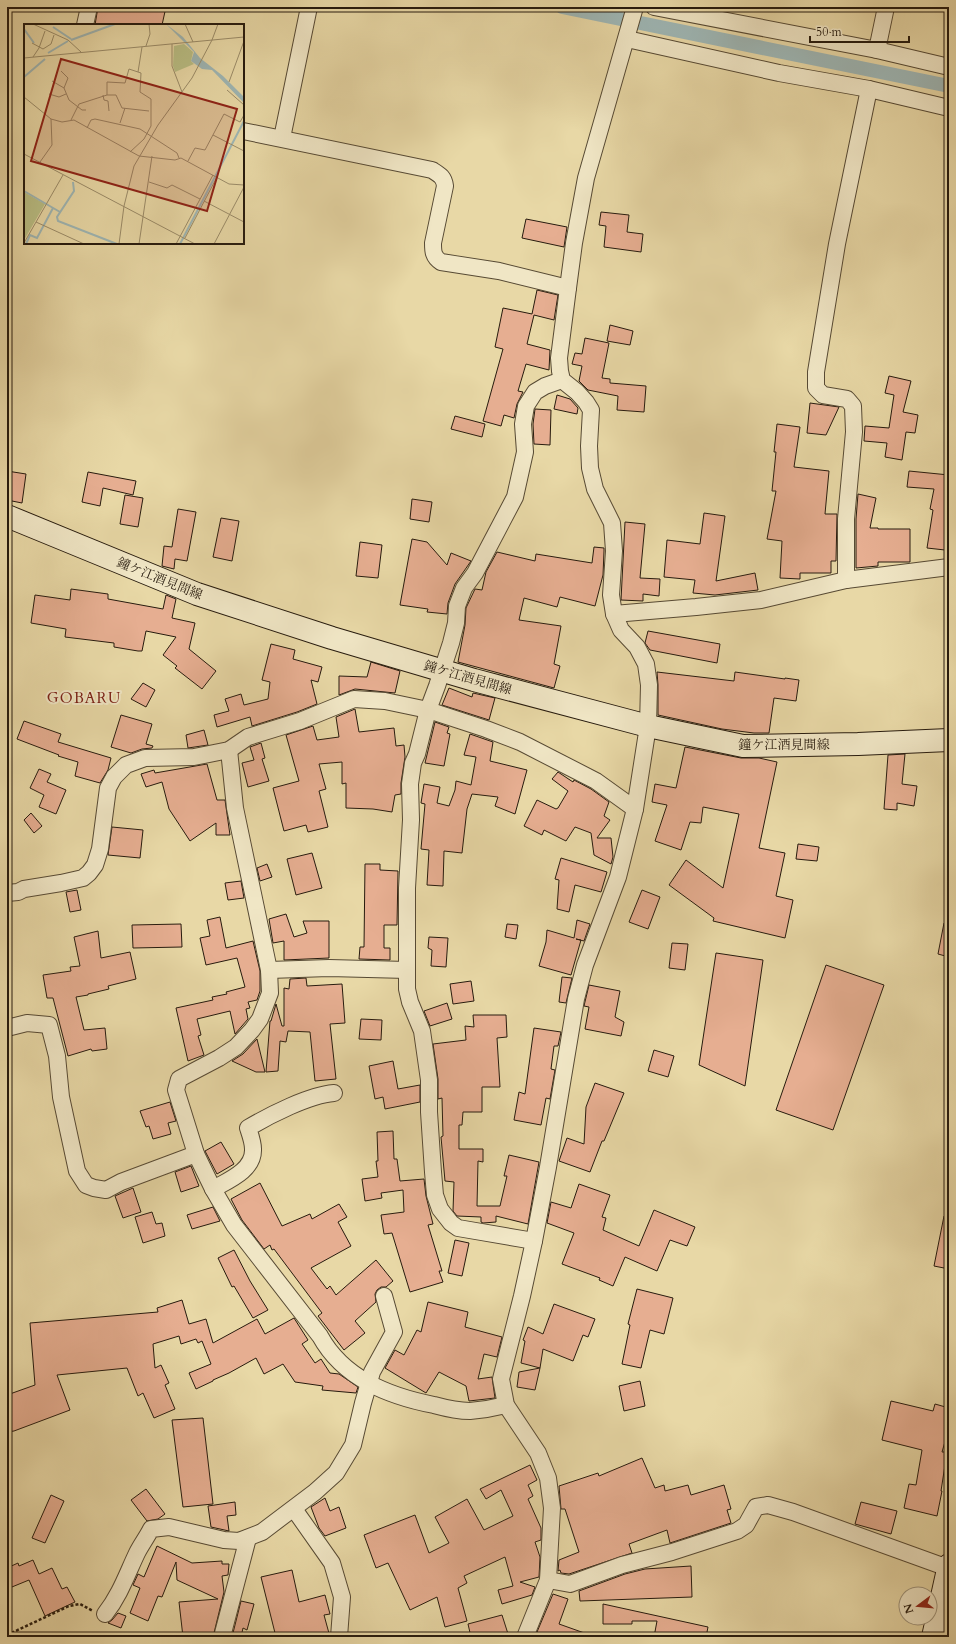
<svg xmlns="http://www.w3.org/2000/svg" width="956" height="1644" font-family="Cardo,'Noto Serif JP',serif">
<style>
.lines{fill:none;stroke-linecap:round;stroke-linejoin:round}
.canal{stroke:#9eb6b4;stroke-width:14}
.building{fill:#e6ae91;stroke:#271b0e}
.street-casing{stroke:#574a34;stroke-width:18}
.secondary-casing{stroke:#271b0e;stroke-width:24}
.path{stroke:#271b0e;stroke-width:2.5;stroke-dasharray:3 2;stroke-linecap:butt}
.street{stroke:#f0e6c5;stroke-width:16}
.secondary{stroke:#f0e6c5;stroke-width:22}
.labels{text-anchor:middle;stroke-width:4;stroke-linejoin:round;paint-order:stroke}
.street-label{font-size:13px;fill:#271b0e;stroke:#f0e6c5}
.quarter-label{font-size:15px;letter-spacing:1px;fill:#7a1f14;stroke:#f0e6c5}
.inset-river{fill:none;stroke:#9eb6b4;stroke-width:2}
.inset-road{fill:none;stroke:#9b8c69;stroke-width:1}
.view{fill:#8f2418;fill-opacity:0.15;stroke:#8f2418;stroke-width:2}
.inset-edge{fill:none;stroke:#271b0e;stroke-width:2}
</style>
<rect width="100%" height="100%" fill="#e8d8a6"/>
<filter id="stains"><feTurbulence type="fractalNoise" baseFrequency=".005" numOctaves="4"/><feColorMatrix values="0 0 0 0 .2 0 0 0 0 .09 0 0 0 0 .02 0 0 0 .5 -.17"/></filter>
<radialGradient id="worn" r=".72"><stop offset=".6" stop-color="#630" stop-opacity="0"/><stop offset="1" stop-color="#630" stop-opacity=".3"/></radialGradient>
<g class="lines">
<path class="canal" d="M562,7l387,79"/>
</g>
<g class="building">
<path d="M98,7h68l-4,18h-67z"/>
<path d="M601,212l28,3 -2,17 16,2 -2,18 -37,-5 2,-21 -7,-1z"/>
<path d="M526,219l41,8 -3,20 -42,-9z"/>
<path d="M537,290l21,5 -4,25 -20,-5 -7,29 23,6 -1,20 -23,-6 -8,27 5,1 -6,12 -3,14 -10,-3 -3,11 -18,-5 20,-72 -8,-2 8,-39 29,6z"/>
<path d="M610,325l23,6 -3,14 -23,-4z"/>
<path d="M585,338l24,5 -7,35 8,1v4l36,3 -2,26 -27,-2 1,-14 -30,-6 -9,-9 3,-15 -10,-2 3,-11 7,1z"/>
<path d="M889,376l22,5 -8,31 15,3 -3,18 -9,-1 -4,28 -17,-3 2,-14 -23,-2 1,-15 24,2 5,-33 -9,-2z"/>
<path d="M557,395l13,4 8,9 -1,6 -23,-5z"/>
<path d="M810,403l29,4 -13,28 -19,-2z"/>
<path d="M535,409l16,1 -1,35 -16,-1 -1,-20z"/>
<path d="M455,416l30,8 -3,13 -31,-8z"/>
<path d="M777,424l23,3 -6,40 35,4 -4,43h12l-1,47h-5v12h-31v6l-20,-1 2,-37 -15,-2 9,-48h-4l4,-39h-2z"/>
<path d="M7,471l19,3 -4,29 -15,-3z"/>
<path d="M909,471l40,4v46l-4,29 -18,-2 6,-38 -3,-1 4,-20 -27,-2z"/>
<path d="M88,472l48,9 -3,14 -30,-7 -3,18 -18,-4z"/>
<path d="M858,494l18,4 -6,30h8v1h32v33h-32v4l-22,2v-49z"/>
<path d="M125,495l18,3 -5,29 -18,-3z"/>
<path d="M412,499l20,3 -3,20 -19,-3z"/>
<path d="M178,509l18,3 -9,49 -12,-2 -1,10 -12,-3 2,-20 8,1z"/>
<path d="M704,513l21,3 -9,65 39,-8 3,17 -43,5 -22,-2 2,-13 -31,-3 3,-37 33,4z"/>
<path d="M221,518l18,3 -7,40 -19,-4z"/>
<path d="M625,522l20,2 -5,54 20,1 -1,17 -16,-2v7l-22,-1z"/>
<path d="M412,539l15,3 20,23 4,-12 20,8 -16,23 -7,19 -1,11 -20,-2 1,-3 -28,-4z"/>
<path d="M360,542l22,3 -4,33 -22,-2z"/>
<path d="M594,547l10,1v3l-1,24 -8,31 -35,-9 -3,10 -33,-9 -5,22 42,6 -7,38 6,2 -6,22 -96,-26 7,-37 1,-17 9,-19 7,1 4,-18 11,-20 38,9 1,-7 56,9z"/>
<path d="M71,589l37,5v5l55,10 3,-14 10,4 -4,19 23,5 -6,26 27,22 -14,18 -27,-21 2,-2 -14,-11 13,-18 -30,-6 -4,20h-4l-24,-4v-4l-49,-6 1,-8 -35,-6 4,-28 35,5z"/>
<path d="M648,631l72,13 -3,19 -67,-13 -5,-7z"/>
<path d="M271,644l24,6 -2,9 29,8 -4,15 -7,-2 6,24 -20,8 -45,14 -2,-9 -33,10 -3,-12 15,-4 -4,-12 16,-5 3,11 24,-6 2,-17 -8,-2z"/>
<path d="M371,662l29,9 -5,22 -40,-4 -16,6v-19l28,1z"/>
<path d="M657,672l77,9 1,-9 50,7v-1l14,2 -3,21 -22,-3 -5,35h-15l-32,-4 -64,-14v-30z"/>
<path d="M143,683l12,7 -9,17 -15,-8z"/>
<path d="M449,688l23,9 1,-4 22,5 -6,22 -47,-15z"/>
<path d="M355,709l4,23 35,-4 2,18 8,-1 1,12 -4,26v11l-6,1 -3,17 -19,-3 -27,-1v-25l-4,1v-22l-23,2 7,25 -7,2 9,36 -20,5 -2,-7 -22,6 -11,-43 26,-7 -13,-46 27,-9 4,14 22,-3 -3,-20z"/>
<path d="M121,715l31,9 -6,20 7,2 -1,2 -10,1 -11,4 -20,-6z"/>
<path d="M24,721l37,13 -3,8 53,16 -3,12 -8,13 -25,-7 3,-14 -20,-6 1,-1 -42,-16z"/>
<path d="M435,722l14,5 -2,6 3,1 -6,32 -19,-3z"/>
<path d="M204,730l4,15 -20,3 -2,-13z"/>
<path d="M470,734l23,8 -3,19 37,9 -12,44 -20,-8 3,-9 -26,-3 -5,15 -5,44 -18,-2 -1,35 -16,-1 2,-35 -8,-1 4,-45 -4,-1 3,-19 16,3 -3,16 12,3 6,-16 1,-9 15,4 5,-28 -12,-2z"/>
<path d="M261,743l4,15 -3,1 7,22 -21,6 -6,-24 12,-3 -4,-13z"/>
<path d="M685,747l56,11h18l18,4 -18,86 26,5 -9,43 17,4 -8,38 -72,-17 1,-3 -45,-33 17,-25 37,28 16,-74 -36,-7 -2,16 -11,-1 -9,28 -26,-9 12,-36 -15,-3 3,-18 21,4z"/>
<path d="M905,754l-3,30 15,2 -3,20 -17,-3v7l-13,-1 4,-54z"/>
<path d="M207,764l10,36h8l5,35h-14v-12l-26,18 -21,-32 -7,-27 -16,5 -5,-13 13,-4 1,3z"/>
<path d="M39,769l12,5 -4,8 19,8 -10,24 -17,-7 5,-12 -14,-7z"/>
<path d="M558,772l15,10 1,-2 17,9 18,13 -5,14 6,4 -13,18h14l2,19 -2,7 -17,-9 -3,-22 -16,-6 -9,14 -22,-11 -2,5 -18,-9 13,-26 19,9 2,-1 10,-17 -16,-12z"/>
<path d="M31,813l11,13 -8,7 -10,-13z"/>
<path d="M112,827l31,3 -3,28 -32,-3z"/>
<path d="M798,844l21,3 -2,14 -21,-2z"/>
<path d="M312,853l10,35 -26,7 -9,-36z"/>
<path d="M561,858l46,14 -6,20 -26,-7 -6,27 -12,-3 2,-29 -4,-1z"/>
<path d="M267,864l5,13 -12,4 -3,-13z"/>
<path d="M365,864h15v6l18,1 -1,54h-13v23h6v12l-31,-1 1,-12h4z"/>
<path d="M241,881l3,17 -16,2 -3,-17z"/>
<path d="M77,890l4,20 -11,2 -4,-20z"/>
<path d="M642,890l18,7 -12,32 -19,-7z"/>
<path d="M286,914l8,23 13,-4 -4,-12h26v37l-45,2v-19l-11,2 -4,-24z"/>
<path d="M220,917l6,31 27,-7 7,30v20l-3,9 -9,2 2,6 -4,1 2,10 -13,15 -5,-23 -33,8 4,16 -3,1 6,19 -16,6 -12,-53 37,-8 -1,-3 15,-3 -1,-2 19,-5 -8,-29 -31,7 -6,-27 10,-2 -3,-16z"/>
<path d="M577,920l13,4 -6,17 -8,-2 5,1 -10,35 -32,-9 7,-24 1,-12 27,8z"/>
<path d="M944,923l5,1v33l-11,-3z"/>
<path d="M181,924l1,23 -49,1 -1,-23z"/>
<path d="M507,924l11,1 -2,14 -11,-2z"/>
<path d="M98,931l3,27 29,-6 6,27 -28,7 1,3 -21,5v1l-12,2 8,33 21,-2 2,21 -15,2 -1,-2 -23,7 -15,-58h-6l-4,-23 28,-4 -1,-4 10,-1 -6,-29z"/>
<path d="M429,937l19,1 -2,29 -15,-1 1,-16 -4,-2z"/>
<path d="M672,943l16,1 -3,26 -16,-2z"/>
<path d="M716,953l47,7 -18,126 -46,-21z"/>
<path d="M826,965l58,20 -51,145 -57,-20z"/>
<path d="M562,977l10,1 -6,25 -7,-1z"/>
<path d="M306,978l1,8 35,-2 3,39 -15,1 6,55 -21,2 -5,-49 -22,-1 -2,11 -6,-1 -2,30 -12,1 4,-51h1l5,-17 6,22h2v-38l5,1 1,-10z"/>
<path d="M471,981l3,20 -21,3 -3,-20z"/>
<path d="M589,985l31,6 -5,26 9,5 -3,14 -36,-7 4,-22 -5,-1z"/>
<path d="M447,1003l5,16 -22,7 -6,-15z"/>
<path d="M473,1015h33l1,22 -10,1 3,49h-18v25h-19l-1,13h-3v24h24v13l-5,-1 -1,45h23l7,-30h-3l5,-21 30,7 -11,62 -32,-8v6l-13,1 -2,-1v-5l-24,-1 -4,-5 1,-29 -9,-1 -4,-44 2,-1 -1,-38 -4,1v-20l-5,-35 33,-4 -1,-14 9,1z"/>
<path d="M361,1019l21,1 -1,20 -22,-1z"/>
<path d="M534,1028l27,4 -3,14h-4l-3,23 4,1 -5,29 -4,-1 -5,27 -27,-5 5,-28 6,2z"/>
<path d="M257,1039l8,33h-9l-24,-11 11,-7z"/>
<path d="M654,1050l20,6 -6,21 -20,-6z"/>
<path d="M393,1061l5,28 22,-4v17l-35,7 -2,-12 -8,2 -6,-33z"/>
<path d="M595,1083l29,10 -20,48h-2l-12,31 -31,-11 8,-23 17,6 2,-37z"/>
<path d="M170,1102l6,19 -8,2 3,11 -18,5 -4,-13 -3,1 -6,-16z"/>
<path d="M393,1131l1,28h3l3,22 24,-2 2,17 7,28 -5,1 14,46h-3l4,11 -33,10 -18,-59 -8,1 -3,-19 23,-3 -1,-22 -22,3 1,5 -17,3 -3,-22 16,-2 -2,-16h2l-1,-29z"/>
<path d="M221,1142l13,22 -17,10 -12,-23z"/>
<path d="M191,1166l8,20 -18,6 -6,-20z"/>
<path d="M260,1183l22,43 28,-12 2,5 27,-15 8,13 -9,5 13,24 -40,22 16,21 3,-3 6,9 40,-35 17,21 -7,6h-5l-4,3 -2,4 1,8 -21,19 10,12 -21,17 -26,-34 4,-3 -48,-64 -2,1 -2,-5 -6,4 -22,-29 -11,-21z"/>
<path d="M579,1184l31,11 -8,22 4,1 -3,12 36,16 15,-36 41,17 -8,19 -17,-6 -13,31 -32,-14 -12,29 -14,-6 1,-2 -38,-14 12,-31 -27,-10 4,-21 20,6z"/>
<path d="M133,1188l8,24 -18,6 -8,-22z"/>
<path d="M213,1207l7,14 -28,8 -5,-14z"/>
<path d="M152,1212l4,12 6,-1 3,13 -22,7 -8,-26z"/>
<path d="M944,1216l5,1v52l-15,-3z"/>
<path d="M455,1240l14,3 -7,33 -14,-3z"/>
<path d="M234,1250l16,31 18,29 -15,8 -19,-32 -2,1 -14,-29z"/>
<path d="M637,1289l36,9 -9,36 -14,-4 -9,38 -19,-4 8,-39 -2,-1z"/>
<path d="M182,1300l7,24 17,-5 7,24 44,-24 8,15 29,-16 14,22 -6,4 13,19 6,-4 9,14 9,1 19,13 -2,6 -34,-3 1,-4 -28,-4 -12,-18 -19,10 -8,-16 -27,15 -16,7v1l-17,8 -7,-16 22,-9 -9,-23 -4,2 -2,-4 -15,5 -2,-8 -26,8 2,24 6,-3 8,18 -4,2 10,24 -21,9 -11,-25 -5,3 -11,-28 -70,7 13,35 -56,21 -7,1v-37l28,-10 -5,-62 128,-11 -1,-4z"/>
<path d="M428,1302l40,10 -3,15 37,10 -5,20 -13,-3 -6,25 14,-2 3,21 -26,3 -3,-15 -27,-14 -13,21 -41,-25 10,-18 9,5 13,-25 4,2z"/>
<path d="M554,1304l41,15 -7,18 -5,-2 -10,26 -30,-12 -3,19 -19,-5 4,-22 -2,-1 5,-13 15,7z"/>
<path d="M540,1368l-5,22 -18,-3 2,-15z"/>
<path d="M640,1381l5,25 -21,5 -5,-25z"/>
<path d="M891,1401l42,10 2,-7 14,4v20l-7,24h5l-6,39h1l-5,25 -33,-8 5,-24 7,1 6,-35 -40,-10z"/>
<path d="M203,1418l10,86 -30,3 -11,-87z"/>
<path d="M642,1458l13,30 9,-3 1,6 23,-6 3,10 33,-10 7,24 -4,1 4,13 -61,20 -3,-13 -38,14 3,9 -63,21 -8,-1 -1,-3 -2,1 1,-11 20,-8 -14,-43h-4l-2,-23 39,-13 1,3z"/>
<path d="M530,1465l7,15 -9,5 5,11 -5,3 13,29v12l-6,2 5,15 -1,20 -19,5 15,5 -3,8 -30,9 -4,-14 15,-4 -8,-29 -41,19 3,7 -9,5 9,33 -22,6 -8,-30 -27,13 -22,-47 -12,5 -12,-33 51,-20 14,38 20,-10 -14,-26 32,-18 17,31 29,-14 -12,-26 -15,9 -6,-10z"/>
<path d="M146,1489l19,25 -7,5 -11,2 -16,-21z"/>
<path d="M51,1495l13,6 -19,42 -13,-5z"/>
<path d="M325,1498l5,13 9,-4 7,21 -21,8 -6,-8 -8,-21z"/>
<path d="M235,1502l1,13 -9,1 2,15 -18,-4 -3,-21z"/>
<path d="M861,1502l36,9 -6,23 -36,-10z"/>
<path d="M157,1546l35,17 30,-2v3h7l-1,11 -6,1 2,16 -11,45h-30l-4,-35 39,-3 -41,-19 -1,-18 -14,35 -4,-1 -10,25 -18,-8 10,-25 -7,-3 5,-11 6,3z"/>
<path d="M33,1560l6,14 13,-6 10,21 5,-2 8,15 -30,14 -16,-36 -22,9v-21l11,-5 1,3z"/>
<path d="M691,1566l1,31 -112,4 -1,-10 46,-17 20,-5z"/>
<path d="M292,1570l7,32 26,-7 5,19 -6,1 6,22h-54l-15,-60z"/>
<path d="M553,1594l15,5 -9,25 31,11v2h-38l-15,-5z"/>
<path d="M241,1601l13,3 -7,26 -4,-2 -2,9h-9z"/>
<path d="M603,1604l105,23 -2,10h-52l3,-16h-25v3h-29z"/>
<path d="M118,1613l8,3 -5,12 -13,-5 4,-3z"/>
<path d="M502,1615l7,22h-11l-1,-4 -14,4h-12l-3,-13z"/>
</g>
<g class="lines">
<defs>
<g id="street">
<path d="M654,7l223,43 72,17"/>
<path d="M85,25l4,-18"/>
<path d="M627,39l152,34 90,16 80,19"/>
<path d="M877,50l9,-43"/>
<path d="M243,131l189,39c8,5 12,7 13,16l-12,57c0,8 0,14 8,19l58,9 69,17"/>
<path d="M282,138l27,-131"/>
<path d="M846,580v-61l8,-87 -1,-26 -6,-7 -24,-4 -7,-7v-16l21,-128 32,-155"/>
<path d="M614,614l82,-7 65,-7 85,-20 103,-13"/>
<path d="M229,750l6,58 34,162 1,23 -10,26 -8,11 -16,17 -17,11 -40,21 -3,11 6,19 14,45 17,35 21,36 86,111c23,42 68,60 114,69 11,3 24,6 36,6 12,-1 24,-3 36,-6"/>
<path d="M7,893l11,-1 6,-3 37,-6 22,-5 6,-5 6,-8 5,-16 8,-61 6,-11 12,-12 19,-7 49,-1 35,-7 19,-13 52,-16 54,-22 31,2 43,9 58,19 34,13 76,39 39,28"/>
<path d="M269,970l60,-2 78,2"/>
<path d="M7,1028l20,-5 22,2 8,31 4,41 16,74 9,14 8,3 12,2 15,-8 75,-28"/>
<path d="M213,1189c16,-9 41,-19 40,-40 0,-7 -3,-15 -5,-21 22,-13 61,-33 86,-35"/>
<path d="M534,1241l-76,-13 -7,-5 -11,-14 -5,-14 -2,-23 -4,-60v-32l-7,-49 -12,-29 -3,-13v-101l4,-68 -1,-36 3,-21 4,-9 11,-44 9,-24 14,-43 5,-20 1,-17 7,-18 11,-15 40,-76 10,-45 -2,-28 3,-18 9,-14 10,-6 17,-6"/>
<path d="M294,1509l38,54 10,34 -3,40"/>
<path d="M548,1580l22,4 52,-19 50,-13 65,-21 9,-6 10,-18 12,-2 25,7 155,56"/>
<path d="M105,1614c15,-19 22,-40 32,-61 4,-8 10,-16 14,-24l18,-2 55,13 15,1 23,-9 53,-40 21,-19 17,-28 10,-42 9,-31 22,-40 -10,-36"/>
<path d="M222,1637l26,-99"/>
<path d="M525,1637l23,-57 4,-72 -4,-30 -10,-25 -32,-48 -5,-26 21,-83 12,-55 14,-74 28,-168 9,-34 33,-88 17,-68 13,-83 1,-41 -3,-21 -9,-17 -16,-17 -7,-16 -3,-19 3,-44 -2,-28 -17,-34 -5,-21 -1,-22 2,-36 -5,-8 -9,-10 -15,-12 -2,-9 -1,-13 9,-70 6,-45 12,-65 49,-171"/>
</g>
<g id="secondary">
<path d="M7,516l190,78 135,44 142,42 174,46 95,20 115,-2 91,-4"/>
<path d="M933,1637l16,-72"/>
</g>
</defs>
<use href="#street" class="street-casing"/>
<use href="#secondary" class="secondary-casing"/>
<path class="path" d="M7,1635l62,-29 11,-2 13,7"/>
<use href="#street" class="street"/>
<use href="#secondary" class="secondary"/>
</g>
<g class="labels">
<g class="street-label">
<text transform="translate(160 578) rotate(22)" y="5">鐘ケ江酒見間線</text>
<text transform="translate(468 677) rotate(16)" y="5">鐘ケ江酒見間線</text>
<text x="784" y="749">鐘ケ江酒見間線</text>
</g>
<g class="quarter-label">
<text x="84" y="703">GOBARU</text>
</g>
</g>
<g transform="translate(24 24)">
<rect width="220" height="220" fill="#e8d8a6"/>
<path d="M160,20l9,8 -2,9 3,3 -19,8 -2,-6 1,-20zM0,168l21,12 -21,36z" fill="#b9be84"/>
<path d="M142,0l17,13 17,21 23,18 21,21v6l-32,-33 -10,-1 -11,-8 3,-9z" fill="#9eb6b4"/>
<path class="inset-river" d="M29,3l18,12M0,5l10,14M47,16l44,-16M24,29l20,-12M0,53l21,-18M49,158l1,9 -17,26 1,4 59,23M0,167l36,21M2,220l4,-9 7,3 16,-30M156,220l64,-123"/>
<path class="inset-road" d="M9,0l35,16 13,12M161,0l8,18M188,16l6,-16M8,19l11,6 8,-5 3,-9M148,20v22l10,26M122,22l4,-12 -1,-10M9,33l6,-9 6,-17M0,34l220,-21M37,47l7,7 -4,10 5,12 13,10h4M114,48l4,-25M28,57l12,7M205,58l15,-41M203,66l17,15M25,70l10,3 7,-3M79,71l1,5 4,1 1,10M83,71v-13l18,1 4,-14 12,4 -1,19 11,7v27l-7,13 -14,13M0,73l27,22 11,3 12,-2 65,36 36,4 6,-2 48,26 15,1M47,96l8,-16 28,-9h9l6,13 27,3M96,99l5,-15M63,104l4,-8 4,-1 45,10 37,24 2,5M189,111l31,16M0,130l171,90M164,137l7,-13 10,2 19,-36 16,8 4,-7M16,138l12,-17 -1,-26M125,158l18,6 5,-3 28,14M180,177l40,21M12,198l48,22M161,214l32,-61M0,219l39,-68M95,220l5,-38 10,-40 24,-41 34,-47 20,-38M115,220l13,-88M152,220l37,-69M190,220l30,-57"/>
<path class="view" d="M37,35l176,50 -30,102 -176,-50z"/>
<rect width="220" height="220" class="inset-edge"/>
</g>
<rect width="956" height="1644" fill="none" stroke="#e8d8a6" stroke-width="24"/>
<rect x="8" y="8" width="940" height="1628" fill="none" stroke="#271b0e" stroke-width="2"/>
<rect x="12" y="12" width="932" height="1620" fill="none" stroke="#271b0e"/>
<g transform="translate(918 1606) rotate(254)"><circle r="19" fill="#f0e6c5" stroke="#a0957c"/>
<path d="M0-3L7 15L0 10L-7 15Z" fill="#8f2418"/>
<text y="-6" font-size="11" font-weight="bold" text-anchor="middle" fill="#271b0e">N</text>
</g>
<path d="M810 36v6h99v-6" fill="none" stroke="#271b0e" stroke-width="2"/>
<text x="816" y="36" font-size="12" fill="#271b0e" stroke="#f0e6c5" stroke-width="3" paint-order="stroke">50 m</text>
<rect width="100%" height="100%" filter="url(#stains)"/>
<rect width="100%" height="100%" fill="url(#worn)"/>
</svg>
